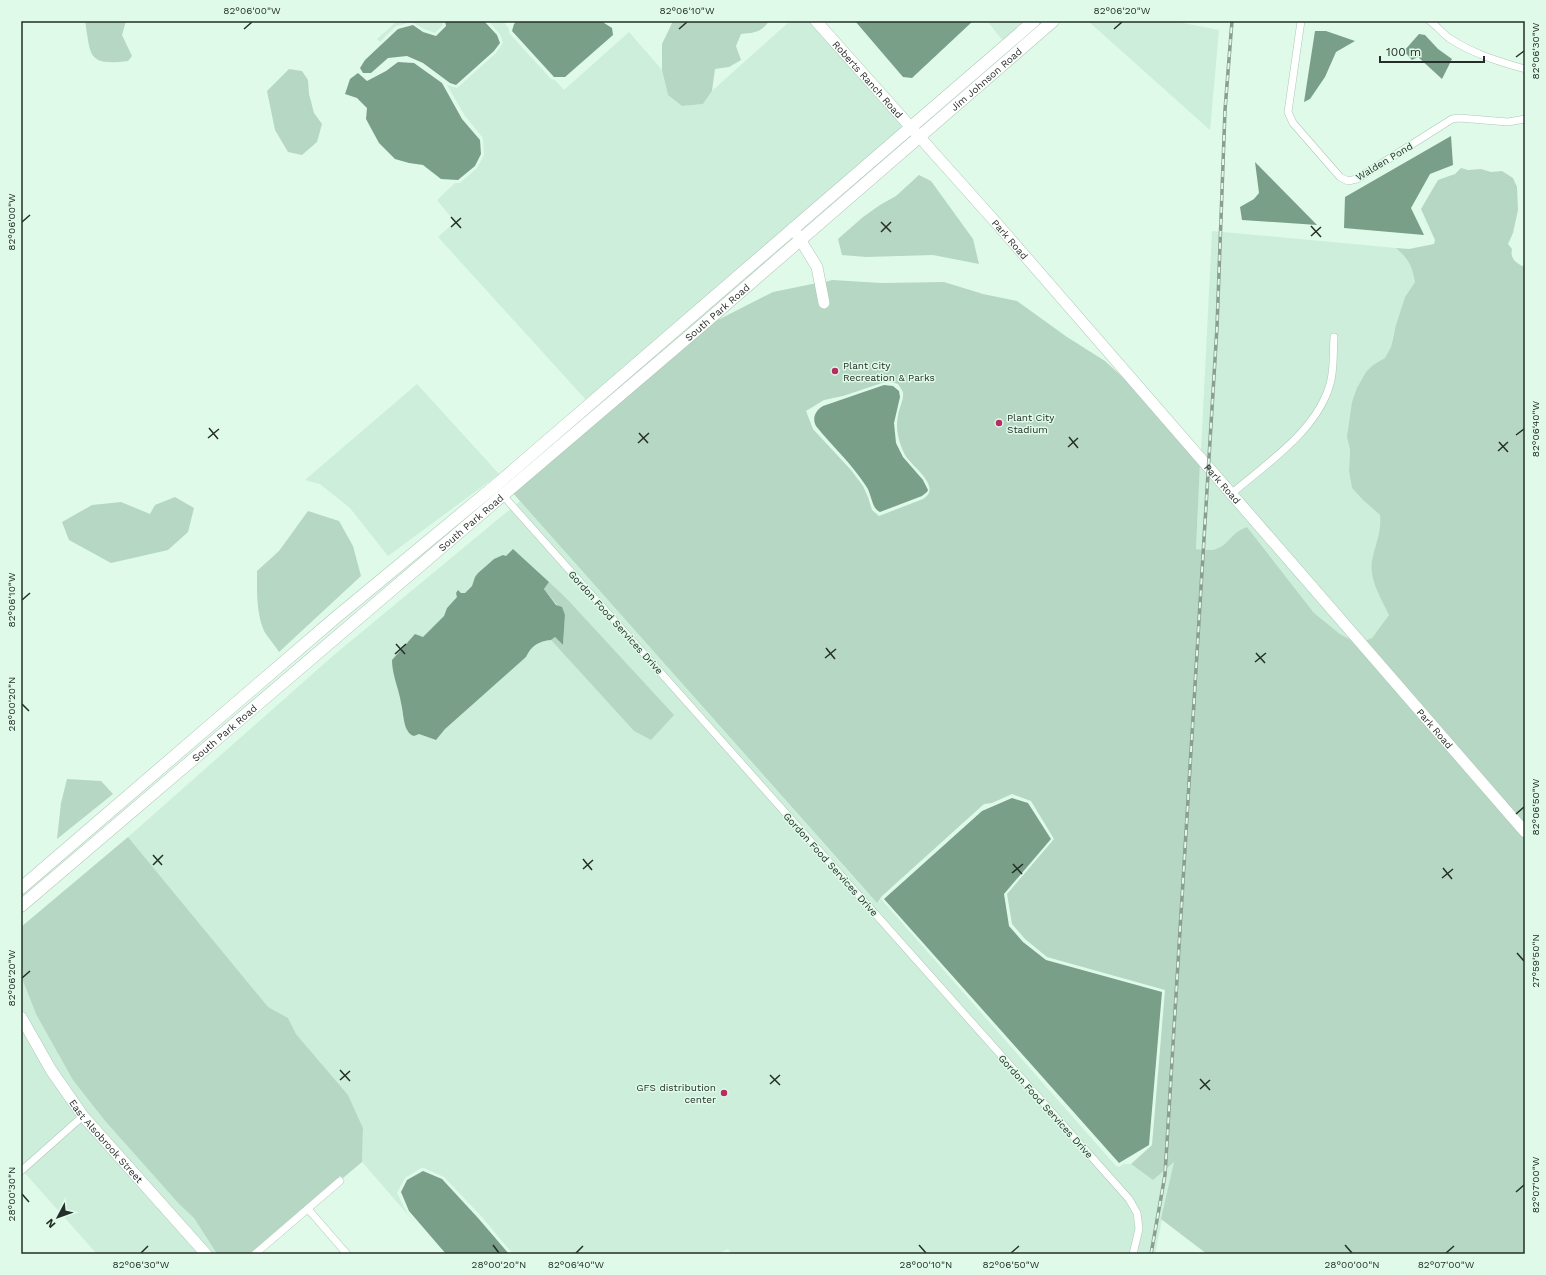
<svg xmlns="http://www.w3.org/2000/svg" width="1546" height="1275" font-family="'Work Sans',sans-serif">
<style>
.built{fill:#cceeda;fill-rule:evenodd}
.green{fill:#b6d7c3;fill-rule:evenodd}
.water{fill:#799f89}
.lines{fill:none;stroke-linecap:round;stroke-linejoin:round}
.street-casing{stroke:#aec8b8;stroke-width:8}
.secondary-casing{stroke:#aec8b8;stroke-width:12}
.primary-casing{stroke:#aec8b8;stroke-width:13}
.street{stroke:#fff;stroke-width:7}
.secondary{stroke:#fff;stroke-width:11}
.primary{stroke:#fff;stroke-width:12}
.rail-casing{stroke:#8a9d91;stroke-width:3.5}
.rail{stroke:#dffae9;stroke-width:2;stroke-dasharray:6;stroke-linecap:butt}
.ticks{fill:none;stroke:#252f29;stroke-width:1.5}
.poi-dot{fill:#b82c63;stroke:#dffae9;stroke-width:1.5}
.labels{text-anchor:middle;stroke-width:3;stroke-linejoin:round;paint-order:stroke}
.street-label{font-size:10px;fill:#252f29;stroke:#dffae9}
.poi-label{font-size:10px;fill:#252f29;stroke:#dffae9;text-anchor:start}
.neatline{fill:none;stroke:#252f29;stroke-width:1.5}
.ticks-label{font-size:10px;text-anchor:middle;fill:#252f29}
</style>
<rect width="100%" height="100%" fill="#dffae9"/>
<g class="built">
<path d="M397,21h45l1,4 -8,8 -11,-4 -12,-7 -16,4 -16,16 -3,-3z"/>
<path d="M488,21h15l6,8v4l42,46 4,1 9,10 65,-58 33,38 6,25 14,11 21,-2 10,-14 77,-69h21l94,106 -318,274 -149,-164 17,-15 -18,-22 18,-17h5l17,-15 7,-13 -1,-17 -18,-22 -18,-31 10,3 39,-35 7,-10 -3,-9z"/>
<path d="M987,21h41l-24,21z"/>
<path d="M1088,21h85l46,9 -9,100z"/>
<path d="M1212,231l184,17 8,8 9,12 2,14 -10,15 -12,39 -2,11 -6,12 -12,6 -21,37 -3,69 3,17 11,12 17,15 2,10 -5,18 12,72 -17,23 -8,3 -163,-189z"/>
<path d="M417,384l82,90 -111,82 -38,-48 -30,-24 -15,-4z"/>
<path d="M1200,464l153,177 -13,-7 -26,-21 -67,-86 -26,21 -16,3 -9,-2z"/>
<path d="M520,501l345,389 12,13 4,-4 235,267 3,1 5,-3h7l22,16 21,-19 -19,93h-423l-4,-5 -11,5h-204l-32,-38 -37,-39 -20,-9h-3l-16,10 -7,13 -1,2 10,20 16,19 -61,-70 1,-34 -15,-33 -52,-61 -8,-16 -20,-10 -140,-171 206,-182zM506,556l61,43 84,141 -17,-9 -83,-91 -8,1 -13,8 -4,8 -81,72 -9,11 -17,-6 -9,1 -3,-7 -4,-12 -2,-13 -4,-18 47,-69 3,-8 10,-11 1,-7 3,3h4l7,-7 3,-9 3,-4 16,-14z"/>
<path d="M21,976l15,38 70,108 73,82 15,14 23,36h-6l-115,-129 -27,-36 -31,-49 -17,-31z"/>
<path d="M21,1025l57,90 -57,51z"/>
<path d="M83,1121l118,133h-104l-73,-82z"/>
</g>
<g class="green">
<path d="M85,21h41l-4,14 10,21 -4,5c-41,5 -37,-5 -43,-40z"/>
<path d="M673,21h96c-8,12 -15,12 -28,13l-5,12 5,14 -12,7 -14,2 -3,22 -9,13 -21,2 -14,-11 -6,-25v-26z"/>
<path d="M289,69l13,2 6,9 1,14 5,19 8,11 -5,18 -15,13 -14,-3 -13,-22 -8,-39z"/>
<path d="M1461,168l7,2 13,-1 10,3 11,-1 11,7 4,9 1,23 -5,23 -5,11 4,5c-2,9 3,13 10,17l3,-1v561l-161,-185 8,-3 17,-23c-8,-17 -20,-35 -17,-54 3,-16 10,-29 8,-46l-17,-15 -11,-12 -3,-17 1,-22 -3,-12 5,-35 5,-14 9,-16 7,-7 12,-7 6,-11 5,-22 9,-28 10,-15c-3,-17 -6,-22 -19,-34l13,1 25,-5 1,-4 -14,-31 17,-29 17,-6z"/>
<path d="M919,175l12,6 42,58 6,25 -46,-9 -67,2 -24,-2 -4,-16 25,-22 17,-12 16,-9z"/>
<path d="M832,280l49,3 63,-1 39,12 34,7 50,36 38,24 25,23 70,80 -4,85c34,6 28,-14 51,-22l67,86 26,21 13,7 172,197v416h-318l-46,-35 13,-57 -21,18 -22,-16 21,-19 13,-155 -118,-33 -22,-18 -13,-15 -5,-30 47,-55 -23,-38 -19,-7 -20,9 -8,1 -102,92 -5,7 -357,-402 -8,-9 196,-167 65,-33 44,-9 4,25 8,-2 -4,-24zM888,381l10,3 5,8c1,9 -4,15 -5,24 -3,13 1,27 7,39 7,12 38,32 18,44l-44,17 -7,-6 -4,-13 -5,-11 -12,-16 -38,-41 -7,-18 18,-11 19,-4z"/>
<path d="M175,497l19,11 -6,24 -20,18 -57,13 -42,-23 -7,-18 30,-17 29,-3 29,12 5,-9z"/>
<path d="M308,511l31,10 14,25 8,30 -82,76c-4,-7 -11,-14 -15,-21 -8,-19 -7,-40 -7,-60l22,-20z"/>
<path d="M549,582l18,17 107,116 -23,25 -17,-9 -83,-91 4,-3 8,8 2,-30 -21,-26z"/>
<path d="M67,779l34,2 12,13 -56,45 4,-36z"/>
<path d="M128,837l140,170 20,11 8,16 52,61 15,33 -1,34 -19,16 -3,-2 -91,78h-32l-23,-36 -15,-14 -73,-82 -33,-42 -37,-66 -15,-38v-49z"/>
</g>
<g class="water">
<path d="M445,21h39l13,14 3,8 -6,8 -38,34 -6,-2 -27,-20 -16,-7 -19,2 -17,15h-8l-3,-5 5,-8 33,-31 15,-4 10,7 13,4 10,-10z"/>
<path d="M517,21h84l11,7 1,7 -48,42h-11l-42,-46 2,-7z"/>
<path d="M855,21h118l-61,57 -9,-1z"/>
<path d="M1315,31h11l29,10 -19,11 -11,25 -15,22 -6,3z"/>
<path d="M1419,34l6,1 13,14 14,10 -10,20 -24,-22 -6,3 -8,-9z"/>
<path d="M398,62l16,1 28,20 20,36 18,21 1,14 -6,12 -17,14 -17,-1 -18,-14 -14,-2 -14,-4 -16,-16 -13,-24 1,-11 -10,-10 -12,-4 5,-15 8,-6 9,8 19,-10z"/>
<path d="M1451,136l2,29 -23,9 -19,34 13,27 -80,-7 1,-31z"/>
<path d="M1255,162l62,63 -75,-5 -2,-13 14,-8 5,-6z"/>
<path d="M884,385l9,1 6,5 1,6 -6,26 2,20 7,14 20,23 5,10 -1,2 -5,4 -42,16c-9,-4 -8,-18 -14,-26 -14,-22 -34,-40 -50,-60 -4,-8 -1,-15 7,-20z"/>
<path d="M513,549l36,33 -5,7 12,16 6,2 3,8 -2,30 -8,-8 -4,3c-12,1 -20,6 -25,17l-81,72 -9,11 -17,-6 -5,2c-4,-1 -6,-4 -8,-8 -3,-9 -3,-17 -5,-25 -2,-14 -9,-28 -9,-43l23,-26 8,3 21,-21 3,-8 10,-11 -1,-4 2,-3 3,3h4l7,-7 3,-9 3,-4 16,-14 9,-4 3,1z"/>
<path d="M1012,798l16,5 23,36 -47,55 5,32 14,16 23,18 116,32 -13,153 -30,18 -235,-264 98,-88z"/>
<path d="M423,1171l19,8 36,39 31,36h-63l-37,-43 -8,-19 6,-12z"/>
</g>
<g class="lines">
<defs>
<g id="street">
<path d="M1301,21l-13,91 5,11 47,54 8,4 9,-2 95,-60 7,-1 49,4 17,-3"/>
<path d="M1430,21c7,5 12,12 19,17 24,16 49,23 76,31"/>
<path d="M500,492l629,707 8,14 2,16 -6,25"/>
<path d="M1231,494c36,-31 89,-65 100,-114 3,-13 2,-29 3,-43"/>
<path d="M21,1171l62,-55"/>
<path d="M308,1209l39,45"/>
<path d="M255,1254l85,-73"/>
</g>
<g id="secondary">
<path id="s1" d="M816,21l183,205 526,606"/>
<path d="M793,228l24,39 7,36"/>
<path id="s2" d="M21,1017l30,53 32,46 123,138"/>
</g>
<g id="primary">
<path d="M21,888l313,-269 161,-133 539,-465"/>
<path id="s3" d="M21,906l680,-580 352,-305"/>
</g>
</defs>
<use href="#street" class="street-casing"/>
<use href="#secondary" class="secondary-casing"/>
<use href="#primary" class="primary-casing"/>
<use href="#street" class="street"/>
<use href="#secondary" class="secondary"/>
<use href="#primary" class="primary"/>
<defs>
<path id="rail" d="M1151,1254l14,-79 52,-848 8,-217 7,-89"/>
</defs>
<use href="#rail" class="rail-casing"/>
<use href="#rail" class="rail"/>
</g>
<path class="ticks" d="M244,29l8,-7M679,29l8,-7M1114,29l8,-7M1516,57l8,-6M451,217l10,11M22,222l8,-7M881,222l10,10M1311,226l10,11M451,227l10,-9M881,232l10,-10M1311,236l10,-9M209,428l9,11M639,433l9,10M1516,435l8,-6M1069,437l9,11M208,438l11,-9M1499,442l9,10M638,443l11,-10M1068,447l10,-9M1498,451l10,-9M22,600l8,-7M396,644l9,10M826,648l9,11M1256,653l9,10M395,654l11,-10M825,658l11,-9M1255,662l11,-9M22,704l7,7M1516,814l8,-7M153,855l9,10M583,859l9,11M1013,864l9,10M153,865l10,-10M1443,868l9,11M583,869l10,-9M1012,873l11,-9M1442,878l11,-9M1517,953l7,8M22,978l8,-7M340,1070l10,11M770,1075l10,10M1200,1079l10,11M340,1080l10,-9M770,1084l10,-9M1200,1089l10,-9M1516,1192l8,-7M22,1194l7,8M493,1245l6,8M919,1245l7,8M1345,1245l7,8M141,1253l7,-7M576,1253l7,-7M1011,1253l8,-7M1446,1253l8,-7"/>
<g class="poi-dot">
<circle cx="835" cy="371" r="4"/>
<circle cx="999" cy="423" r="4"/>
<circle cx="724" cy="1093" r="4"/>
</g>
<g class="labels">
<g class="street-label">
<text dy="4" stroke="none"><textPath href="#s1" startOffset="78">Roberts Ranch Road</textPath></text>
<text dy="4" stroke="none"><textPath href="#s3" startOffset="1271">Jim Johnson Road</textPath></text>
<text transform="translate(1384 161) rotate(-31)" y="4">Walden Pond</text>
<text dy="4" stroke="none"><textPath href="#s1" startOffset="292">Park Road</textPath></text>
<text dy="4" stroke="none"><textPath href="#s3" startOffset="915">South Park Road</textPath></text>
<text dy="4" stroke="none"><textPath href="#s1" startOffset="616">Park Road</textPath></text>
<text dy="4" stroke="none"><textPath href="#s3" startOffset="591">South Park Road</textPath></text>
<text transform="translate(616 622) rotate(48)" y="4">Gordon Food Services Drive</text>
<text dy="4" stroke="none"><textPath href="#s1" startOffset="940">Park Road</textPath></text>
<text dy="4" stroke="none"><textPath href="#s3" startOffset="267">South Park Road</textPath></text>
<text transform="translate(831 864) rotate(48)" y="4">Gordon Food Services Drive</text>
<text transform="translate(1046 1106) rotate(48)" y="4">Gordon Food Services Drive</text>
<text dy="4" stroke="none"><textPath href="#s2" startOffset="151">East Alsobrook Street</textPath></text>
</g>
<g class="poi-label">
<text x="843" y="369">Plant City<tspan x="843" dy="12">Recreation &amp; Parks</tspan></text>
<text x="1007" y="421">Plant City<tspan x="1007" dy="12">Stadium</tspan></text>
<text x="716" y="1091" text-anchor="end">GFS distribution<tspan x="716" dy="12">center</tspan></text>
</g>
</g>
<rect width="1546" height="1275" fill="none" stroke="#dffae9" stroke-width="44"/>
<g transform="translate(58 1217) rotate(229)" stroke="#dffae9" stroke-width="3" paint-order="stroke">
<path d="M0-3L7 15L0 10L-7 15Z" fill="#252f29"/>
<text y="-6" font-size="11" font-weight="bold" text-anchor="middle" fill="#252f29">N</text>
</g>
<path d="M1380 56v6h104v-6" fill="none" stroke="#252f29" stroke-width="2"/>
<text x="1386" y="56" font-size="12" fill="#252f29" stroke="#dffae9" stroke-width="3" paint-order="stroke">100 m</text>
<rect x="22" y="22" width="1502" height="1231" class="neatline"/>
<g class="ticks-label">
<text x="252" y="14">82°06'00"W</text>
<text x="687" y="14">82°06'10"W</text>
<text x="1122" y="14">82°06'20"W</text>
<text transform="translate(1535 51) rotate(-90)" y="4">82°06'30"W</text>
<text transform="translate(11 222) rotate(-90)" y="4">82°06'00"W</text>
<text transform="translate(1535 429) rotate(-90)" y="4">82°06'40"W</text>
<text transform="translate(11 600) rotate(-90)" y="4">82°06'10"W</text>
<text transform="translate(11 704) rotate(-90)" y="4">28°00'20"N</text>
<text transform="translate(1535 807) rotate(-90)" y="4">82°06'50"W</text>
<text transform="translate(1535 961) rotate(-90)" y="4">27°59'50"N</text>
<text transform="translate(11 978) rotate(-90)" y="4">82°06'20"W</text>
<text transform="translate(1535 1185) rotate(-90)" y="4">82°07'00"W</text>
<text transform="translate(11 1194) rotate(-90)" y="4">28°00'30"N</text>
<text x="141" y="1268">82°06'30"W</text>
<text x="499" y="1268">28°00'20"N</text>
<text x="576" y="1268">82°06'40"W</text>
<text x="926" y="1268">28°00'10"N</text>
<text x="1011" y="1268">82°06'50"W</text>
<text x="1352" y="1268">28°00'00"N</text>
<text x="1446" y="1268">82°07'00"W</text>
</g>
</svg>
